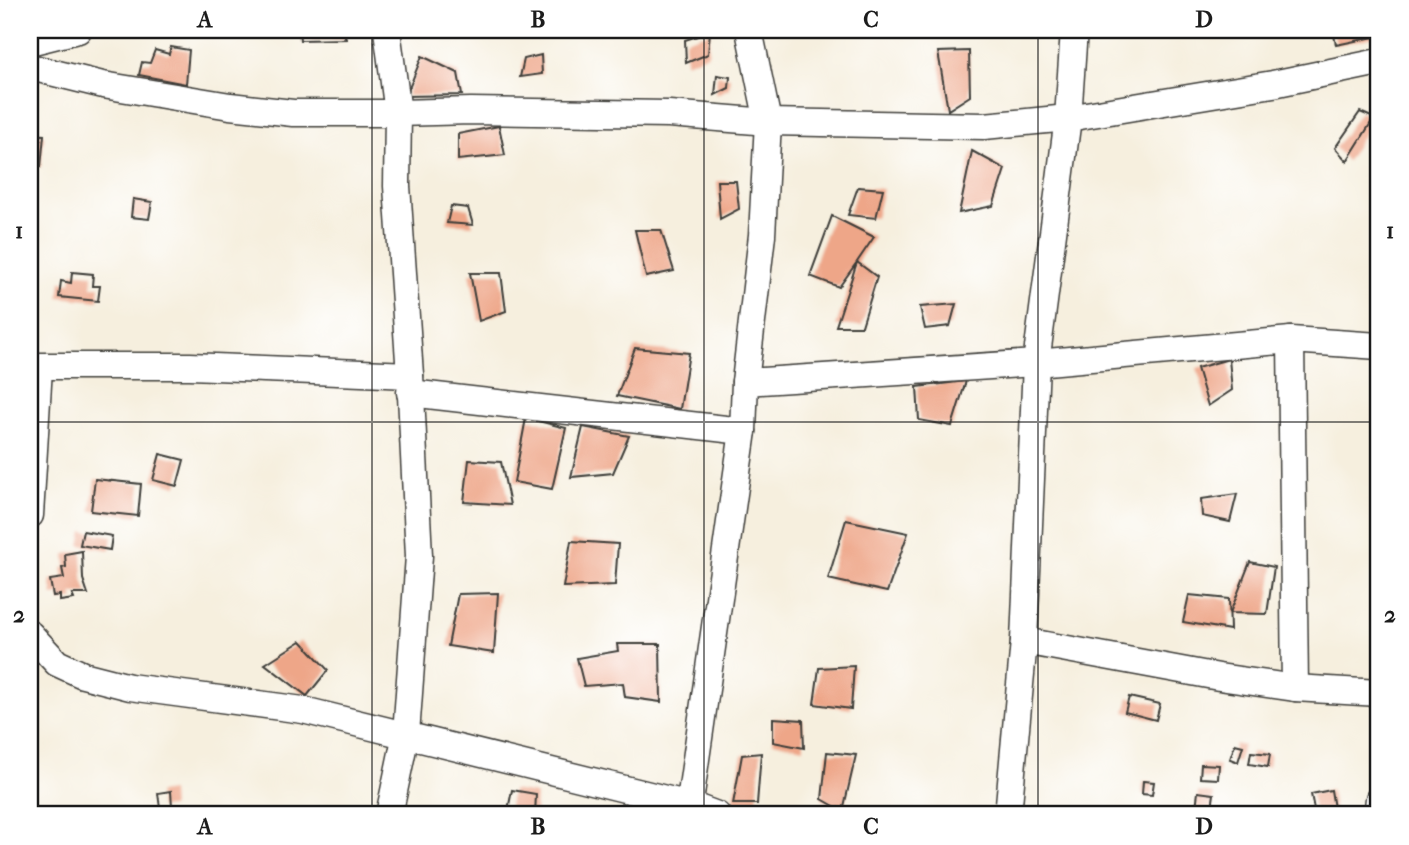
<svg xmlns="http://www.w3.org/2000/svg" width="1409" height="845" font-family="'IM FELL French Canon',serif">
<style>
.building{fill:#eea688}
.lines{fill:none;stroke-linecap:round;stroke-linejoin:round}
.minor-casing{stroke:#3d3c39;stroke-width:29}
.minor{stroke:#fff;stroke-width:26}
.grid{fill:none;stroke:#1c1c1c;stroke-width:2;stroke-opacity:0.55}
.neatline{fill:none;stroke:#1c1c1c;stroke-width:2.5}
.grid-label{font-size:23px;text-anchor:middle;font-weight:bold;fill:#1c1c1c}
</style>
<rect width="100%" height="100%" fill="#fff"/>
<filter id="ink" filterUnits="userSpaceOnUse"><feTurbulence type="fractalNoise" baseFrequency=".0143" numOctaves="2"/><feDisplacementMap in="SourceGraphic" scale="14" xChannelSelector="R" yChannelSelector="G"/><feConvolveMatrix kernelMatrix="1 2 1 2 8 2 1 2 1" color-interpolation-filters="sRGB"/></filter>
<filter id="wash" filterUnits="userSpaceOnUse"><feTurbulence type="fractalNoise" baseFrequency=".00686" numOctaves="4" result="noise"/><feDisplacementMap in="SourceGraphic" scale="28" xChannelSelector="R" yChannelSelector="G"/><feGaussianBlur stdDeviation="1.57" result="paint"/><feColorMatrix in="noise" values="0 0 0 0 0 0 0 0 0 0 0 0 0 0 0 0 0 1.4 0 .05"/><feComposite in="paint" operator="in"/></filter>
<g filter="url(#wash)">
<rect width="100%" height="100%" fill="#f6efde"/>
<g id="blocks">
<g class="building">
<path d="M299,30h44l3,9 -46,1z"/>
<path d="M1333,30h46v6l-43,9z"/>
<path d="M710,32l-2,22 -22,9 -1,-23z"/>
<path d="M171,47l18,3 -3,34 -47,-9 3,-13 8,1 5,-13 14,4z"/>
<path d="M969,51l1,45 -22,14 -10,-58z"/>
<path d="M541,55l1,19 -22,3 4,-18z"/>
<path d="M422,56l36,17 4,22 -56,1z"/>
<path d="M717,75l13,2 -1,11 -14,7z"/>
<path d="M1360,112l14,6 -27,43 -12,-13z"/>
<path d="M499,126l6,29 -47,5v-26z"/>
<path d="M30,134l14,1 -3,32 -11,-2z"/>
<path d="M972,151l33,18 -12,37 -34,7z"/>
<path d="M717,181h19l3,28 -19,10z"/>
<path d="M858,187l25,2 -7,29 -28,-3z"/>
<path d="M133,199l19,3 -3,17 -18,-2z"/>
<path d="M451,206l17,2 5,17 -26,-2z"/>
<path d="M832,216l42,21 -17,25 20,15 -15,49h-26l21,-64 -18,25 -29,-11z"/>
<path d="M635,230h26l13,41 -28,6z"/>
<path d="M30,264l7,1 -4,25 -3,-1z"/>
<path d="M72,272l21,2 -1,12h8l-2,15 -39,-4 2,-16 10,2z"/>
<path d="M470,273h31l5,38 -27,10z"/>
<path d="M956,304l-6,22 -25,3 -5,-22z"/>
<path d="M635,348l54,5 -9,56 -63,-13z"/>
<path d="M1229,359l3,31 -24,16 -11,-38z"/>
<path d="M966,381l-14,45 -33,-6 -2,-33z"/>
<path d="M526,418l40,10 -14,61 -38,-7z"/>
<path d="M583,427l46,9 -16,37 -42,4z"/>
<path d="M160,454l24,6 -7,26 -24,-6z"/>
<path d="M469,460l32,2 9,43 -46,-3z"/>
<path d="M95,479l46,5 -3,32 -47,-5z"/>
<path d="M1237,494l-7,28 -28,-6 -1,-17z"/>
<path d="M846,520l62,13 -21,59 -59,-13z"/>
<path d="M83,531l29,5 -2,14 -30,-5z"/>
<path d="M571,541l47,3 -3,41 -52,2z"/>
<path d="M82,551l1,28 5,15h-16l2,5 -14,2v-6l-7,1 -3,-16 14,-2 -2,-10 4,-1 -1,-13z"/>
<path d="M1250,562l24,5 -7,47 -37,-1z"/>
<path d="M498,593l-4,60 -46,-7 10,-52z"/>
<path d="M1189,595l40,4 1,31 -47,-8z"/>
<path d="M301,641l27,29 -21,26 -42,-32z"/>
<path d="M617,644h43l1,58 -36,-5 -2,-14 -39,3 -7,-28 41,-7z"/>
<path d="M854,666l-3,43 -37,-5 5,-36z"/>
<path d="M1129,697l31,7 -4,16 -31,-8z"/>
<path d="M773,718l30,2 1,28 -31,-6z"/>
<path d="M1235,744l8,2 -5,16 -8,-3z"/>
<path d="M827,752l29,3 -13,56 -21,-12z"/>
<path d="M1251,752l19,2 -2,13 -19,-3z"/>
<path d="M761,753l-4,51h-24l9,-49z"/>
<path d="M1201,764l18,1 -1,14 -18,-1z"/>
<path d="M1143,781l11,1 -2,13 -10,-1z"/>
<path d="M512,790l24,4 -1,21h-28z"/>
<path d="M1331,790l4,24 -20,1 -4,-21z"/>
<path d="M171,791l1,16 -12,1 -2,-15z"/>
<path d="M1198,792l16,2 -3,21h-16z"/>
</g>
</g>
</g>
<g filter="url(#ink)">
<use href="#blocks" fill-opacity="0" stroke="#3d3c39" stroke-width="2"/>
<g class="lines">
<defs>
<g id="minor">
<path d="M30,42l48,-12"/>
<path d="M30,67l73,18 127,21 63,7h105l-11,-83"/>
<path d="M1291,340l4,348"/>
<path d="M30,366h160l220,9"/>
<path d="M745,382l17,-147 6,-113 -19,-92"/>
<path d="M410,393l333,38"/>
<path d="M30,515l9,-147"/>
<path d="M30,634l27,29 26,12 47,12 173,23 387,95 27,10"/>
<path d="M1024,641l12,-278 32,-245 6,-88"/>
<path d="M389,815l17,-81 13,-178 -9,-181 -13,-189 1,-73 73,-2 198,3 99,8 216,4 84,-8 205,-34 106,-22"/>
<path d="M688,815l55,-384 2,-49 291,-19 255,-23 88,6"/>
<path d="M1008,815l16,-174 195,36 76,11 84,5"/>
<path d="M1377,815l2,-16"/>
</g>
</defs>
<use href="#minor" class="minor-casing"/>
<use href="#minor" class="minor"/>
</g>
</g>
<path class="grid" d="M372,30v785M704,30v785M1038,30v785M30,422h1349"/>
<rect width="1409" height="845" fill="none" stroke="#fff" stroke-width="77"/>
<rect x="38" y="38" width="1332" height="768" class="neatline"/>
<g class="grid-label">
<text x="205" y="27">A</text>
<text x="538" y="27">B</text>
<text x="871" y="27">C</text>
<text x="1204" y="27">D</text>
<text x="19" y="238">1</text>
<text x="1390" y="238">1</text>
<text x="19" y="622">2</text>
<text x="1390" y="622">2</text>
<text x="205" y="834">A</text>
<text x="538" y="834">B</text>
<text x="871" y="834">C</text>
<text x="1204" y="834">D</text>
</g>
</svg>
